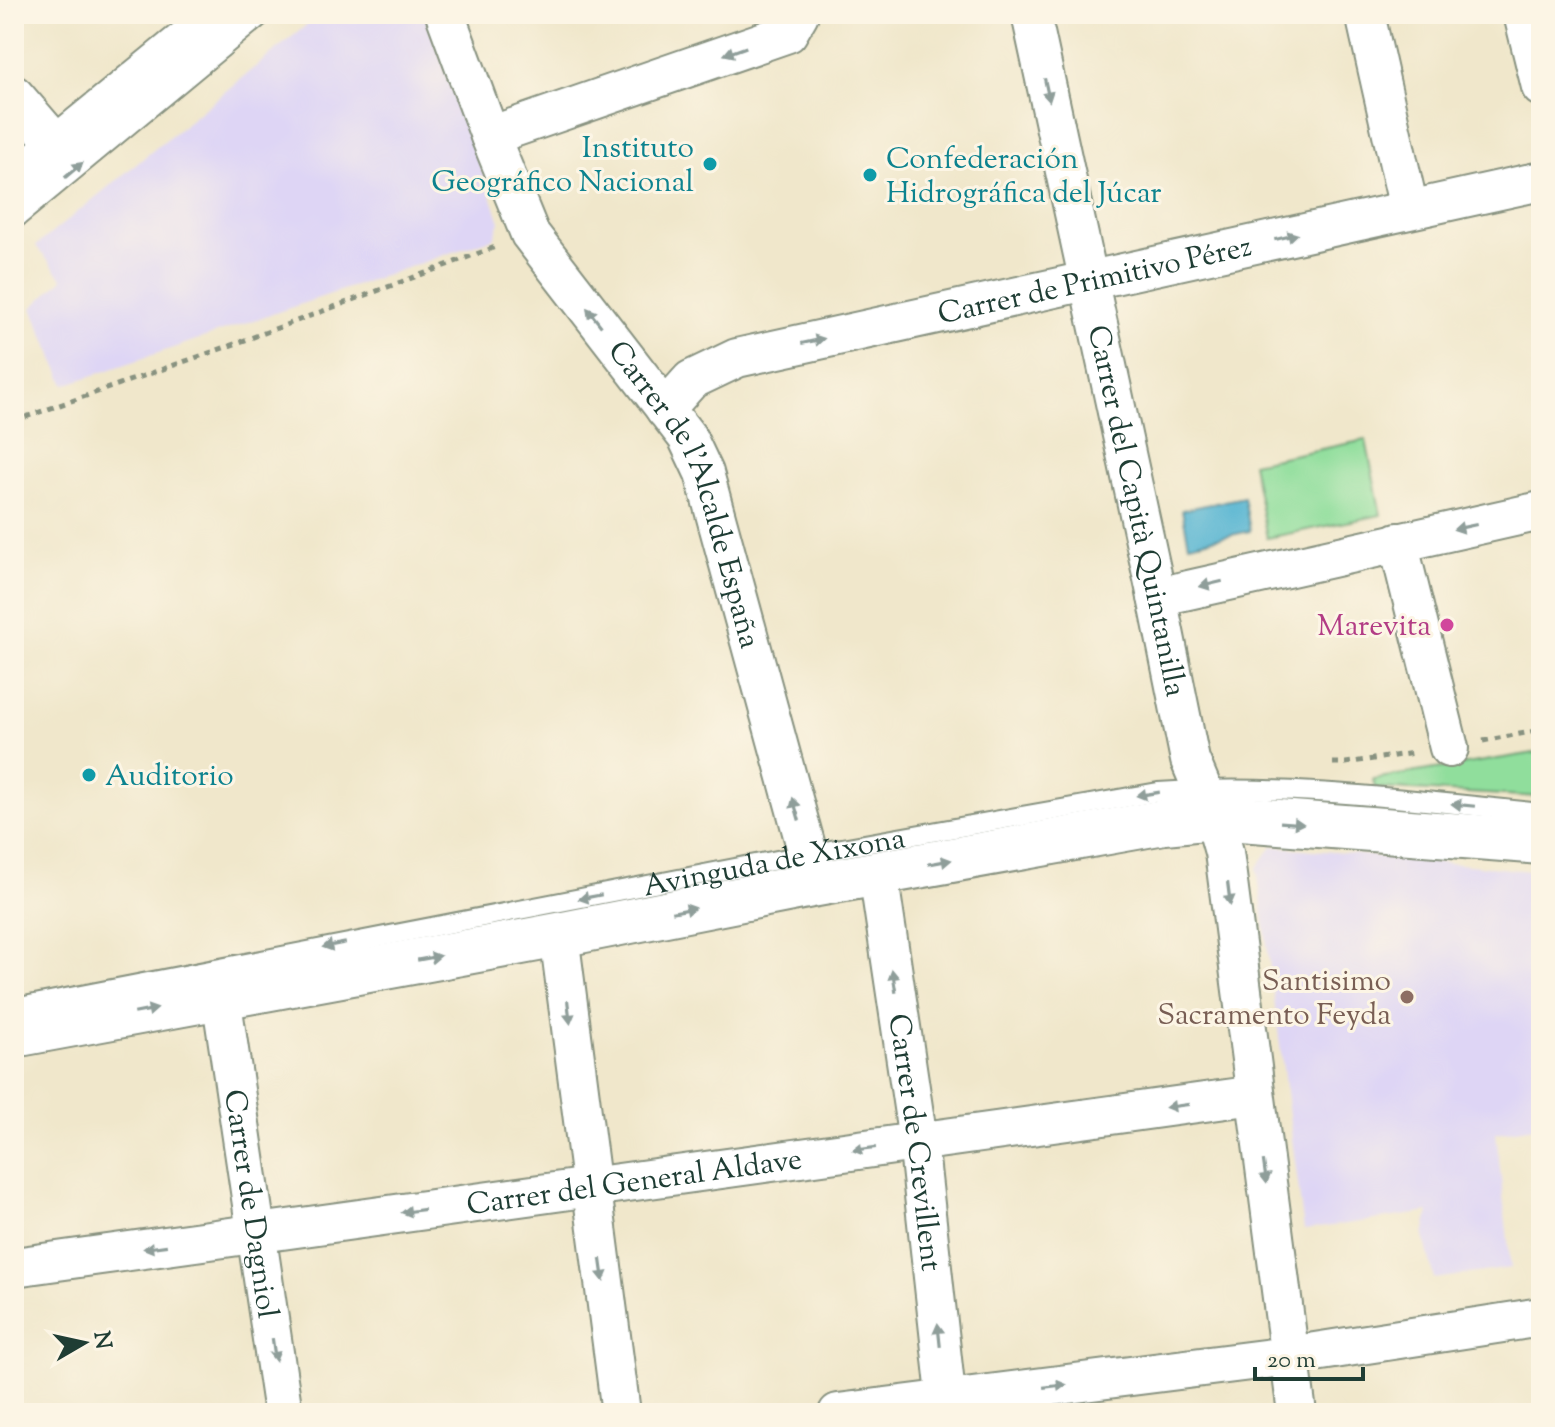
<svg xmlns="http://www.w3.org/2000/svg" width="1555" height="1427" font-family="'Sorts Mill Goudy',serif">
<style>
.built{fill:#ded5f5}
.green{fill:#90de9c;stroke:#588e68;stroke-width:2}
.water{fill:#53b4d2;stroke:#397883;stroke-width:2}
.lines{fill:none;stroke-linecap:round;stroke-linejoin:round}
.lane-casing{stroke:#889280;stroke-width:22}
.street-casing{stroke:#889280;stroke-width:42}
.secondary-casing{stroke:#889280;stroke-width:48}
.path{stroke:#889280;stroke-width:5;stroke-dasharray:6 6;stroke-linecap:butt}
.lane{stroke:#fff;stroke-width:18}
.street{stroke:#fff;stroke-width:38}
.secondary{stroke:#fff;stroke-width:44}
.oneway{fill:#8f9e9a}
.culture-dot{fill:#0f9aa8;stroke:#fcf5e5;stroke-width:3}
.hotel-dot{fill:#d1479c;stroke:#fcf5e5;stroke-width:3}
.education-dot{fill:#8d6e63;stroke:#fcf5e5;stroke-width:3}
.labels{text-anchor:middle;stroke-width:6;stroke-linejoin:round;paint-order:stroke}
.culture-label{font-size:30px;fill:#0d838f;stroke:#fcf5e5;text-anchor:start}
.street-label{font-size:30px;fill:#1f3d34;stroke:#fcf5e5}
.hotel-label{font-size:30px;fill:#b23c85;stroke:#fcf5e5;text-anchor:end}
.education-label{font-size:30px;fill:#785e54;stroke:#fcf5e5;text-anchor:end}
</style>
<rect width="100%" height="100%" fill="#fcf5e5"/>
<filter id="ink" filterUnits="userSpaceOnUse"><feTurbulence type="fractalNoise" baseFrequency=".0125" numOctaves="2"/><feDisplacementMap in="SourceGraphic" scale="16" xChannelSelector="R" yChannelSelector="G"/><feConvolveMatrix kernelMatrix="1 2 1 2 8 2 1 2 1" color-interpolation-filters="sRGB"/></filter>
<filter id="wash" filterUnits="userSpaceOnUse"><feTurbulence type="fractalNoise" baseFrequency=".006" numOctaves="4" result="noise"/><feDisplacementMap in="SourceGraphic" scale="32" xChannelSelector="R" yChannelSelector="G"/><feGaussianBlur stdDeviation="1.8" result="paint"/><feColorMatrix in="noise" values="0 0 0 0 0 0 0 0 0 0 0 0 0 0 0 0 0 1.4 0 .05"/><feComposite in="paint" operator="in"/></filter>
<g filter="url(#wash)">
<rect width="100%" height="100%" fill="#f0e7cb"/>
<g class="built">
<path d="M320,14h109l71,208 -6,16 -429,147 -33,-77 31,-29 -27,-33z"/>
<path d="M1272,846l269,26v254l-45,7 15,135 -77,11 -10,-43 5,-24 -125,18 -47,-362z"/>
</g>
<g class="green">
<path d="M1366,440l15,75 -114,23 -15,-75z"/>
<path d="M1541,752v45l-166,-9 -2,-9z"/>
</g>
<path class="water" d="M1244,497l6,34 -61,13 -7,-34z"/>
</g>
<g filter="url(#ink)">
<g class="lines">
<defs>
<g id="lane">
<path d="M14,220l249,-206"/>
<path id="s1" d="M14,1008l794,-154 350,-62c128,-9 256,8 383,21"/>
</g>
<g id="street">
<path id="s2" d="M445,14l45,122 40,98 157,203 17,36 104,381 4,31"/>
<path id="s3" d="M1031,14l126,583 33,163 24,57 10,35 73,561"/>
<path d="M1365,14l44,195"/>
<path d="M1523,14l18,73"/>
<path d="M14,95l44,51"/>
<path d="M490,136l298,-103 11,-19"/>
<path id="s4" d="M665,409l26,-29 46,-22 804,-177"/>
<path d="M1398,542l51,206"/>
<path d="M1157,597l384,-86"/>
<path id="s5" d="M878,873l40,268 30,272"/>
<path d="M559,935l62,478"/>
<path id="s6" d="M221,996l62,417"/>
<path id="s7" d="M14,1267l1241,-172"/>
<path d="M838,1413l451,-57 252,-39"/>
</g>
<g id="secondary">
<path d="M14,183l207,-169"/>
<path d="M14,1035l545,-100 253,-50 352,-63 50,-5 327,25"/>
</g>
</defs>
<use href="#lane" class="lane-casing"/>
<use href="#street" class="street-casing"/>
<use href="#secondary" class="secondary-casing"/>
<g class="path">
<path d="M14,421l215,-75 269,-100"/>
<path d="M1483,741l58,-11"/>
<path d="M1333,763h13l68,-10"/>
</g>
<use href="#lane" class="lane"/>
<use href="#street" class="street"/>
<use href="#secondary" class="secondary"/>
</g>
<defs><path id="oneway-solid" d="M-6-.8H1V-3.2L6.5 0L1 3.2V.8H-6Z" transform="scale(2)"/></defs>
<g class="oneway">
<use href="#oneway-solid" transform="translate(735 51) rotate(161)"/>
<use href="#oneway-solid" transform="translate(1047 90) rotate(78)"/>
<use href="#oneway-solid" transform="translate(74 170) rotate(-40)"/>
<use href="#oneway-solid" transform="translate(1286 237) rotate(-13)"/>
<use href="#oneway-solid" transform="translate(594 317) rotate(-128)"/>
<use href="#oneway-solid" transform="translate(813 341) rotate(-12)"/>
<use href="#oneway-solid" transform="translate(1465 527) rotate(168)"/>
<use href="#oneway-solid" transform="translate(1211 584) rotate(167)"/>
<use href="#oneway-solid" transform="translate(1148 794) rotate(171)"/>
<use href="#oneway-solid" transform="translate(1463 805) rotate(-174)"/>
<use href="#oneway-solid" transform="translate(796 809) rotate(-106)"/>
<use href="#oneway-solid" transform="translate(1292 823) rotate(4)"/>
<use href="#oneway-solid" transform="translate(940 862) rotate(-10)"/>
<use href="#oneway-solid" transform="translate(1229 894) rotate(83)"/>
<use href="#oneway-solid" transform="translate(590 897) rotate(169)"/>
<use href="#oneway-solid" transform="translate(684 910) rotate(-11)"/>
<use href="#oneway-solid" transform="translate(334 945) rotate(169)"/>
<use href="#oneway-solid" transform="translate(429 958) rotate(-10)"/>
<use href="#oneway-solid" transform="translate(894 981) rotate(-99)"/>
<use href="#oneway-solid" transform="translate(146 1011) rotate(-11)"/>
<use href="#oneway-solid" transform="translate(569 1012) rotate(83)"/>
<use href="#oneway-solid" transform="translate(1177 1106) rotate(172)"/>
<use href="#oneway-solid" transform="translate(864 1149) rotate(172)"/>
<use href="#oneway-solid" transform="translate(1265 1172) rotate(82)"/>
<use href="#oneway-solid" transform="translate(413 1211) rotate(172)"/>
<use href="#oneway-solid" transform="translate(155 1247) rotate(172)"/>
<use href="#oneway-solid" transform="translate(602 1270) rotate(82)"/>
<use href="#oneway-solid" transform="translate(939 1335) rotate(-96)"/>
<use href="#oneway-solid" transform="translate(274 1350) rotate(82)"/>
<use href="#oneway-solid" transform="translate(1055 1386) rotate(-7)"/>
</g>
</g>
<g class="culture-dot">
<circle cx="710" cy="164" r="8"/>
<circle cx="870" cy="175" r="8"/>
<circle cx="89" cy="775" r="8"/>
</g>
<circle class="hotel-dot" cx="1447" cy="625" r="8"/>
<circle class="education-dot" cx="1407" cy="997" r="8"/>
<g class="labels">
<g class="culture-label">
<text x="694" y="157" text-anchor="end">Instituto<tspan x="694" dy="34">Geográfico Nacional</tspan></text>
<text x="886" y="168">Confederación<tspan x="886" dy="34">Hidrográfica del Júcar</tspan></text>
<text x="105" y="785">Auditorio</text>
</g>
<g class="street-label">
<text dy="10" stroke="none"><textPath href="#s4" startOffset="456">Carrer de Primitivo Pérez</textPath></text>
<text dy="10" stroke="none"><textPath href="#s2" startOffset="544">Carrer de l'Alcalde España</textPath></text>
<text dy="10" stroke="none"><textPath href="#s3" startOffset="508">Carrer del Capità Quintanilla</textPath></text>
<text dy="10" stroke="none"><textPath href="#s1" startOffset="774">Avinguda de Xixona</textPath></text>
<text dy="10" stroke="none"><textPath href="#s5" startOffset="272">Carrer de Crevillent</textPath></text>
<text dy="10" stroke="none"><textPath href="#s7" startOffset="626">Carrer del General Aldave</textPath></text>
<text dy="10" stroke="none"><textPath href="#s6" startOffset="210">Carrer de Dagniol</textPath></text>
</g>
<g class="hotel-label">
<text x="1431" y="635">Marevita</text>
</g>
<g class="education-label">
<text x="1391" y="990">Santisimo<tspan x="1391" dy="34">Sacramento Feyda</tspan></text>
</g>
</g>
<rect width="1555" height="1427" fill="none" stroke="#fcf5e5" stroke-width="48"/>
<g transform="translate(84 1343) rotate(81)" stroke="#fcf5e5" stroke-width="6" paint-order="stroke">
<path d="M0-6L14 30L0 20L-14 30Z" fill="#1f3d34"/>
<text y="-12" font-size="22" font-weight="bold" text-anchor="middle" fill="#1f3d34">N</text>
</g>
<path d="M1255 1367v12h108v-12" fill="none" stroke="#1f3d34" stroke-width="4"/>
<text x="1267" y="1367" font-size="24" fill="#1f3d34" stroke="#fcf5e5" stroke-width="6" paint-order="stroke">20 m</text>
</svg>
